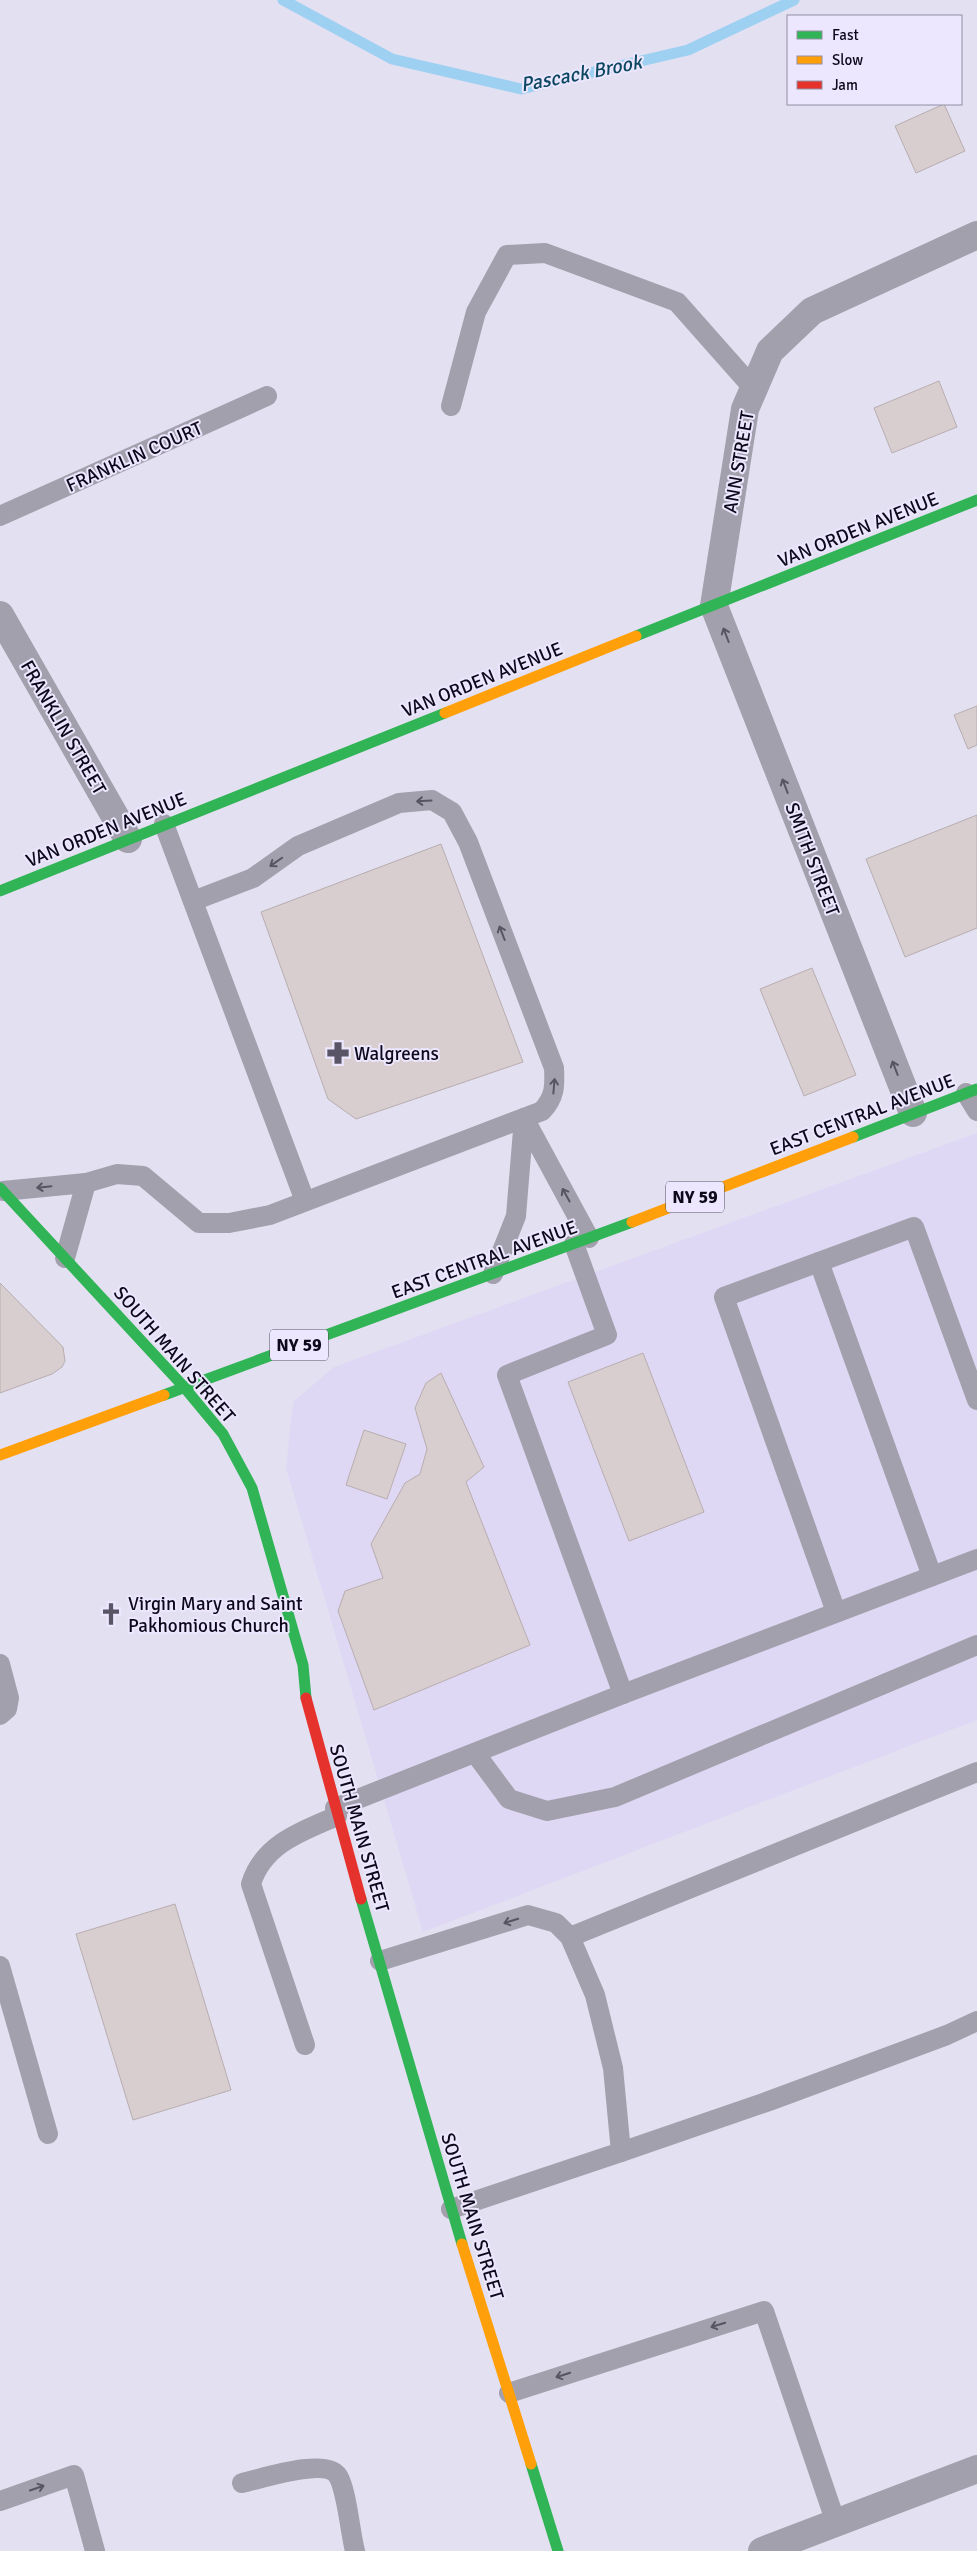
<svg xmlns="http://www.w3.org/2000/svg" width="977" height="2551" font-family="Signika,sans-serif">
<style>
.built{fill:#ded8f4}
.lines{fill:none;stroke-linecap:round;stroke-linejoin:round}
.stream{stroke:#9ed0f2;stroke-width:11}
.building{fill:#d8cdcf;stroke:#b8adaf}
.lane{stroke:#a2a0ac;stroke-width:20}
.street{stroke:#a2a0ac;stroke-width:28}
.fast{stroke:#30b455;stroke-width:11}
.slow{stroke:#ff9f0a;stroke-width:11}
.jam{stroke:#e5322d;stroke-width:11}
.oneway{stroke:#585463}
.labels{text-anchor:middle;stroke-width:4;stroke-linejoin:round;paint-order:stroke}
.shield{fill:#ece7fe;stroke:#514c5e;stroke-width:1}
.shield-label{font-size:18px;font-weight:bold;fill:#0e091a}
.street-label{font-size:19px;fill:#0e091a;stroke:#ece7fe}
.poi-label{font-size:19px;fill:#0e091a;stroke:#ece7fe;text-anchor:start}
.water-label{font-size:20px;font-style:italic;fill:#0c4762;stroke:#ece7fe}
</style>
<rect width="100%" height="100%" fill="#e3e0f2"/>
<path class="built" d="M977,1133v587l-554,212 -137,-464 7,-66 41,-35z"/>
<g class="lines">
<path class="stream" d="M283,0l109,59 129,30 167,-39 106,-50"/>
</g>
<g class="building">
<path d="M944,104l21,47 -49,22 -21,-47z"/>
<path d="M939,381l18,46 -65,26 -18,-45z"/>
<path d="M977,706v39l-9,4 -14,-34z"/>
<path d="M977,815v113l-72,29 -39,-98z"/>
<path d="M441,844l82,218 -167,57 -28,-20 -67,-187z"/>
<path d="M812,968l44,107 -52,21 -44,-107z"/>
<path d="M0,1283l63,64 2,14 -3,6 -10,7 -52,19z"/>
<path d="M643,1353l61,159 -75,29 -61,-159z"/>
<path d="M441,1373l43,94 -18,15 64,163 -156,65 -36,-99 7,-20 38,-13 -12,-34 34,-61 15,-9 7,-25 -12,-41 11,-25z"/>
<path d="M364,1430l42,14 -19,55 -41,-14z"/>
<path d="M175,1904l56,186 -98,30 -57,-186z"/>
</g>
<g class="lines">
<g class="lane">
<path d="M451,406l25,-94 31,-57 38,-2 132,49 77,87"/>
<path d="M0,516l267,-120"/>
<path d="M164,824l141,377"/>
<path d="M966,1093l11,18"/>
<path d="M3,1191l83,-8 31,-9 26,2 56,47h30l41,-8 272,-104c13,-14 13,-25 12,-43l-86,-226 -16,-30 -20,-12 -33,3 -101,43 -45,32 -60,23"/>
<path d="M574,1244l33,91 -100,40 116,319"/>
<path d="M65,1258l21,-75"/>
<path d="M819,1262l113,314"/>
<path d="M493,1274l23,-58 8,-98 65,120"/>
<path d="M836,1612l-112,-315 190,-70 63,173"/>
<path d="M0,1664l9,34 -2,11 -7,6"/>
<path d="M475,1753l34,46 38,12 68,-14 362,-152"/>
<path d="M335,1808l288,-114 354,-135"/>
<path d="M570,1937l407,-165"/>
<path d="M380,1961l148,-46 28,8 14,14 25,58 18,73 8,84 -170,57"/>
<path d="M0,1966l48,168"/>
<path d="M305,2045l-54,-161c12,-40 51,-53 86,-68"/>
<path d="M621,2152l148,-51 178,-66 30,-14"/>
<path d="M509,2393l255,-82 72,212"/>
<path d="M242,2483c19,-4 84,-26 96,-7 9,15 12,56 17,75"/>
<path d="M0,2501l74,-26 21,76"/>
</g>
<g class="street">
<path d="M0,615l128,224"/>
<path d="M913,1113l-199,-507 31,-197 25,-58 42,-40 165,-76"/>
<path d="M762,2551l215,-82"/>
</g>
<g class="fast">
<path d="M636,636l341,-136"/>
<path d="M0,891l445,-178"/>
<path d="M853,1137l124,-48"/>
<path d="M0,1188l184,199 39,47 29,54 51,177 3,33"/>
<path d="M164,1395l468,-173"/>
<path d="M361,1899l101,345"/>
<path d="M531,2464l27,87"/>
</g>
<g class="slow">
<path d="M445,713l191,-77"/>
<path d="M632,1222l221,-85"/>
<path d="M0,1455l164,-60"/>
<path d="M462,2244l69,220"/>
</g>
<path class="jam" d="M306,1698l55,201"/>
</g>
<defs><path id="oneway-shaft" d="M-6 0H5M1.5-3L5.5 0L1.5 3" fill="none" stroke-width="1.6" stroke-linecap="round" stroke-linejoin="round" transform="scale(1.25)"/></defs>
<g class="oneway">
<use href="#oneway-shaft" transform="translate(726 635) rotate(-111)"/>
<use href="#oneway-shaft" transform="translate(785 786) rotate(-111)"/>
<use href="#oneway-shaft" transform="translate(424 801) rotate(177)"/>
<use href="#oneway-shaft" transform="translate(276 862) rotate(145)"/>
<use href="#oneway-shaft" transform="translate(502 933) rotate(-111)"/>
<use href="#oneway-shaft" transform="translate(895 1068) rotate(-111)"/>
<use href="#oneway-shaft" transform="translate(554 1086) rotate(-85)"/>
<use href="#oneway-shaft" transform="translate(44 1187) rotate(174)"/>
<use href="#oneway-shaft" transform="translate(566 1195) rotate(-119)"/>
<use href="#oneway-shaft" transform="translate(511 1921) rotate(163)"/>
<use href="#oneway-shaft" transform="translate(718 2325) rotate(163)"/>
<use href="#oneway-shaft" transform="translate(563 2375) rotate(162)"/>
<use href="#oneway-shaft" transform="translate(37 2488) rotate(-19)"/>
</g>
<defs>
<symbol id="pharmacy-bare" viewBox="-9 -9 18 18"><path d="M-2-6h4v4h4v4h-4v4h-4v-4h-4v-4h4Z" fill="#595466" stroke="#ece7fe" stroke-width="2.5" paint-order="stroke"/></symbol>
<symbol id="church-bare" viewBox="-9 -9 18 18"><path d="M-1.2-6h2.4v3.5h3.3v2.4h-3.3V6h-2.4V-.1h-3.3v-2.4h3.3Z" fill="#595466" stroke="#ece7fe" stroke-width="2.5" paint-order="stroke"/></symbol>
</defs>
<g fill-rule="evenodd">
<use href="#pharmacy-bare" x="322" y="1037" width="32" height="32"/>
<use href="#church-bare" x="95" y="1598" width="32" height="32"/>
</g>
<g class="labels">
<g class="shield">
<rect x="666" y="1181.5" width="58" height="31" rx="4"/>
<rect x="270" y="1329.5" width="58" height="31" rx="4"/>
</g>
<g class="shield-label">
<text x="695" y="1203">NY 59</text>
<text x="299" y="1351">NY 59</text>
</g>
<g class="street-label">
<text transform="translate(134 456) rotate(-24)" y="7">FRANKLIN COURT</text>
<text transform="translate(738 462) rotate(-80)" y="7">ANN STREET</text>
<text transform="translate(858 529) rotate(-22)" y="7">VAN ORDEN AVENUE</text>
<text transform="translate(482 679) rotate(-22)" y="7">VAN ORDEN AVENUE</text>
<text transform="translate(64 727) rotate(60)" y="7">FRANKLIN STREET</text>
<text transform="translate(106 829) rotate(-22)" y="7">VAN ORDEN AVENUE</text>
<text transform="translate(813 859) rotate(69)" y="7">SMITH STREET</text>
<text transform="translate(862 1114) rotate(-21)" y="7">EAST CENTRAL AVENUE</text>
<text transform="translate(484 1259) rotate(-20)" y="7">EAST CENTRAL AVENUE</text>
<text transform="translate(175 1354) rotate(49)" y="7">SOUTH MAIN STREET</text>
<text transform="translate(360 1828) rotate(74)" y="7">SOUTH MAIN STREET</text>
<text transform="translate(473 2216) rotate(73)" y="7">SOUTH MAIN STREET</text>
</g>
<g class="poi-label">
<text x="354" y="1060">Walgreens</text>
<text x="128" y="1610">Virgin Mary and Saint<tspan x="128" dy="22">Pakhomious Church</tspan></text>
</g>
<g class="water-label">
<text transform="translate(581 73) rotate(-11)" y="7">Pascack Brook</text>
</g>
</g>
<rect x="787" y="15" width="175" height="90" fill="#ece7fe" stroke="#938ea3"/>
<rect x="797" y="31" width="25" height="8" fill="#30b455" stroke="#938ea3"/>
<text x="832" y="40" font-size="15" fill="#0e091a">Fast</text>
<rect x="797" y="56" width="25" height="8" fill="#ff9f0a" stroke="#938ea3"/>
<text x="832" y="65" font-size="15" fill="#0e091a">Slow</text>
<rect x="797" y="81" width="25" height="8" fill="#e5322d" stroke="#938ea3"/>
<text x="832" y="90" font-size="15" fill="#0e091a">Jam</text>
</svg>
